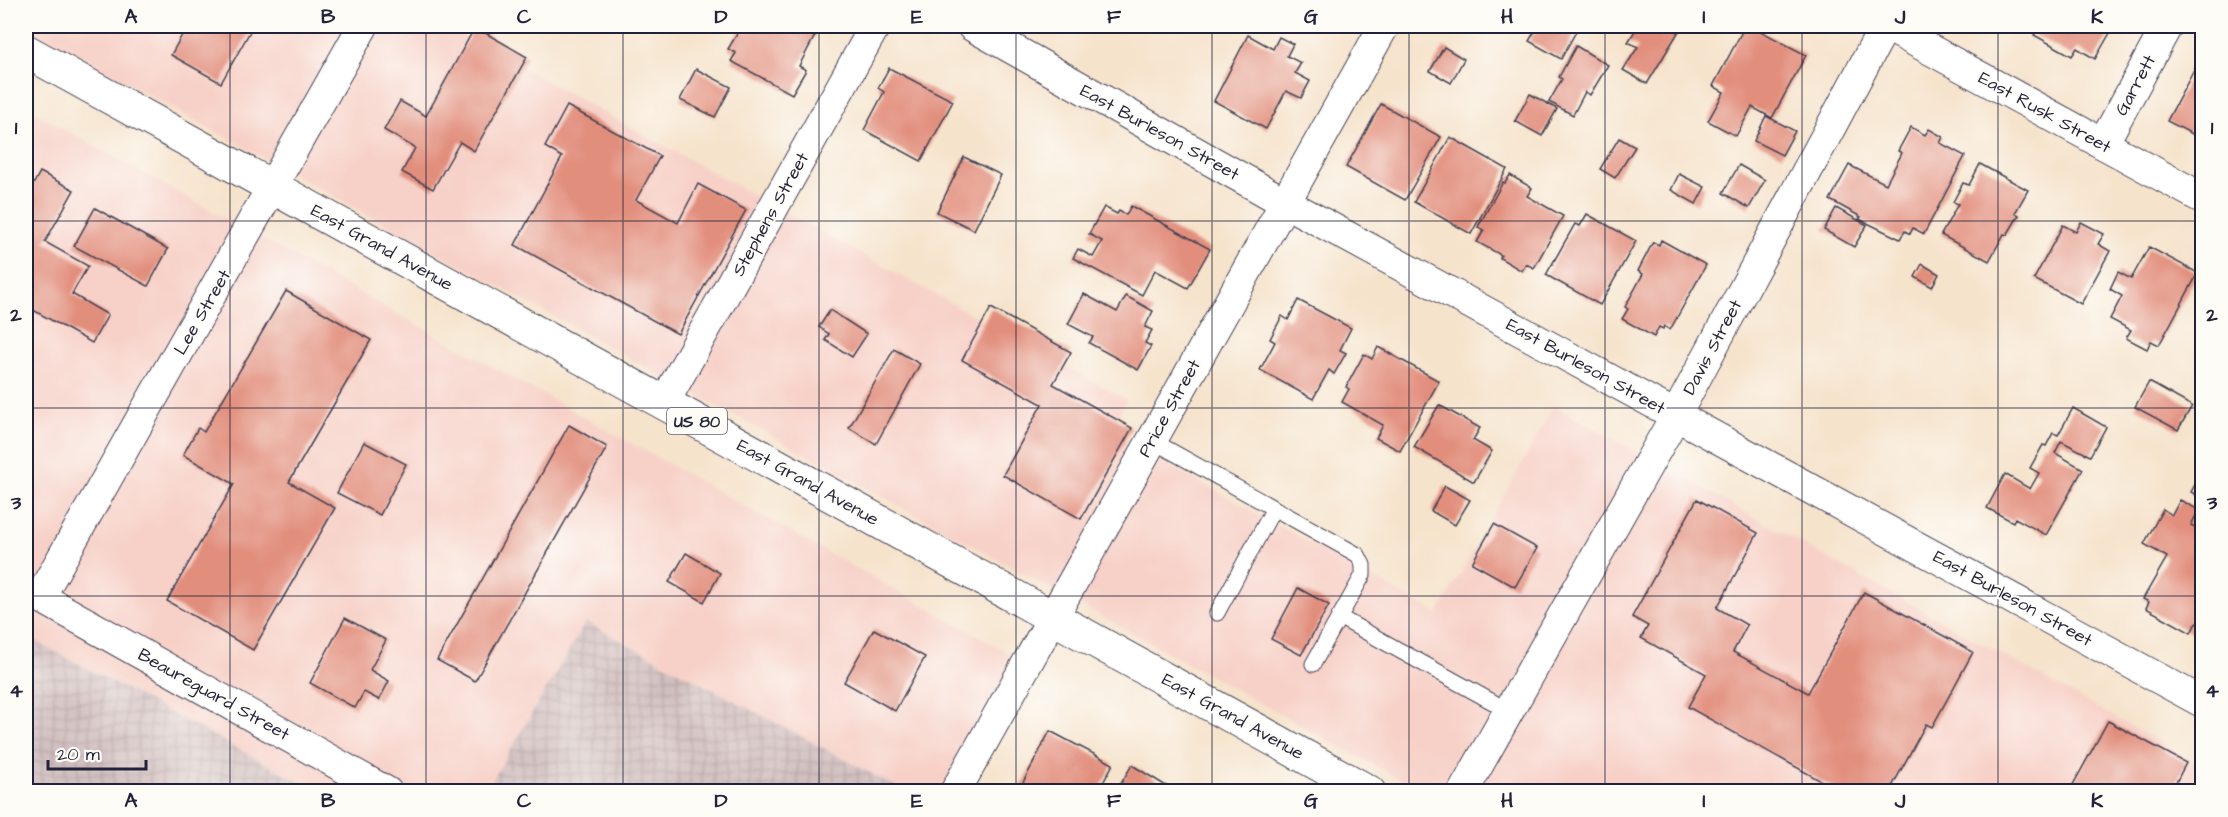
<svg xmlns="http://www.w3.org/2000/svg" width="2228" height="817" font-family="'Architects Daughter',sans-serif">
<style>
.built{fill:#f7d1c8}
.industrial{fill:url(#industrial-grid)}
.building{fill:#e28e7d}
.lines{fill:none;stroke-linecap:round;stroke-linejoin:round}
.lane-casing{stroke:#423f51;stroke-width:17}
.street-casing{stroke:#423f51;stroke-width:32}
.highway-casing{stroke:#423f51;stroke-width:35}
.lane{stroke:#fff;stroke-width:15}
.street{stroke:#fff;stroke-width:30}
.highway{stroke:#fff;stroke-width:33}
.grid{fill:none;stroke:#22223b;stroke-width:1.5;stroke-opacity:0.55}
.labels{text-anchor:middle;stroke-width:4.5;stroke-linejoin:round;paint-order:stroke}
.shield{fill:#fdfcf7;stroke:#646373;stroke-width:1.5}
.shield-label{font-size:16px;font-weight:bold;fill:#22223b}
.street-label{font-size:18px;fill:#22223b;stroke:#fdfcf7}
.neatline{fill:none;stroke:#22223b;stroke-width:2}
.grid-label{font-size:20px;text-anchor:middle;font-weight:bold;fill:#22223b}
</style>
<defs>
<pattern id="industrial-grid" width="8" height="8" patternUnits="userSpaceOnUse" patternTransform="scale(1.5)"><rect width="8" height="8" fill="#d2bfc0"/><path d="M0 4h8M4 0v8" fill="none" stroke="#b4a4a6"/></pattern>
</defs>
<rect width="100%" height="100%" fill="#fdfcf7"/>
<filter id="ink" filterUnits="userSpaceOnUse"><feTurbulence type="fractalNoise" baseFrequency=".0167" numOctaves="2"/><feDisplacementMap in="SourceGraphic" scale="12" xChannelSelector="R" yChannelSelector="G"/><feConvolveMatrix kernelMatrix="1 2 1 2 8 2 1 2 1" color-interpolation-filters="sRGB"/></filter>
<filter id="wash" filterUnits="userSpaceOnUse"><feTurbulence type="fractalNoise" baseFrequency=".008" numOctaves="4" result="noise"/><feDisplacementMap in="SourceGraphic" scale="24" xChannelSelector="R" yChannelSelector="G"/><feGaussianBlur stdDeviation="1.35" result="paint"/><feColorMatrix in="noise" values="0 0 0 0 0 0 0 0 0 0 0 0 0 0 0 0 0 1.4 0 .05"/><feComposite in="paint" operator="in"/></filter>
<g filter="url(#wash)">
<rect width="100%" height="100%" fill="#f6e3cc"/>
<g class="built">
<path d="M26,26h420l681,374 -17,32 328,182 116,-208 648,360v25h-781l-1395,-763z"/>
<path d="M26,108l994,551 -74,132h-42l-318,-169 -100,170 -169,-1 -291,-155z"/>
</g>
<g class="industrial">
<path d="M586,622l318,169h-418z"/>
<path d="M26,636l291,155h-291z"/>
</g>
<g id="blocks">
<g class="building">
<path d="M187,26h66l-32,57 -50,-28z"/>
<path d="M751,26h69l-21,40 7,4 -14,24 -61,-33 5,-8 -8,-4 12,-20 7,4z"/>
<path d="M1538,26h41l-18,33 -32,-18z"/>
<path d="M1638,26h44l-35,58 -24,-14 15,-23 -10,-5z"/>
<path d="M1745,26h6l55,29 -34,63 -20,-11 -16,29 -28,-15 16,-29 -11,-6z"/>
<path d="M2040,26h74l-19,33 -18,-11 -5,8 -38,-21z"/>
<path d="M475,27l52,30 -53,94 -14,-9 -27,47 -31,-17 13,-24 -31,-18 16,-29 26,15z"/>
<path d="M1248,35l25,14 6,-12 14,7 -6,12 14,7 -6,10 15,8 -9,17 -15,-7 -20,38 -52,-28z"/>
<path d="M1576,46l32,19 -18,30 -5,-3 -12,23 -24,-13 13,-23 -3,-2z"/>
<path d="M1444,47l20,12 -13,24 -21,-12z"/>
<path d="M2202,55v78l-2,5 -33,-17z"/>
<path d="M889,68l64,33 -32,60 -57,-31 20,-38 -6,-4z"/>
<path d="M696,69l35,18 -16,30 -35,-17z"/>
<path d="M1530,94l27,15 -15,27 -27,-15z"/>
<path d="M1381,104l60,33 -36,63 -59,-33z"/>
<path d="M567,106l93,50 -24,44 42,23 20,-39 48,26 -68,124 -163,-89 47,-88 -17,-10z"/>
<path d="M1766,116l29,15 -13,24 -28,-14z"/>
<path d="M1911,127l14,8 4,-6 14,8 -3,6 25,13 -41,78 -11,-6 -3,6 -5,-3 -5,8 -41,-20 2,-2 -31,-17 19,-35 37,19 16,-31 -4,-2z"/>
<path d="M1450,137l57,32 -36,65 -57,-32z"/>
<path d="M1619,138l16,9 -20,31 -15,-9z"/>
<path d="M964,157l37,18 -27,55 -37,-18z"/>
<path d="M1980,164l48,26 -13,23 4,2 -12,20 -3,-1 -15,27 -48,-26 17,-31 -5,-2 10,-19 6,2z"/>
<path d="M1739,165l26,15 -16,28 -26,-15z"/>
<path d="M40,172l34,18 -29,52 43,24 -16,28 36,21 -16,28 -66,-37v-108z"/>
<path d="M1679,174l26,13 -9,17 -25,-14z"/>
<path d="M1510,175l22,13 -5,8 36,20 -29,52 -8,-4 -4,7 -22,-13 1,-3 -24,-13 7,-12 -6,-3 25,-45 2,1z"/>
<path d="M1131,206l79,43 -22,39 -33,-18 -13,25 -69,-37 5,-9 15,8 9,-16 -13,-7 15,-27 13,7 2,-3 7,4z"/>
<path d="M95,208l73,41 -20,37 -74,-40z"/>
<path d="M1836,208l31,17 -13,22 -30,-17z"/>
<path d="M1587,214l49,27 -36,64 -54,-30 29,-51 5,2z"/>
<path d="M2081,222l23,12 -6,10 12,7 -29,53 -47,-25 29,-54 13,7z"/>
<path d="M1661,240l45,25 -36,65 -6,-4 -1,3 -4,-2 -5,10 -32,-18 6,-10 -3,-2 18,-33 -5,-3 15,-29 6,3z"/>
<path d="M2149,247l49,26 -39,72 -8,-4 -4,8 -21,-11 5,-8 -21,-11 12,-23 -12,-7 8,-17 13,7z"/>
<path d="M1922,264l17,10 -7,13 -17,-10z"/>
<path d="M286,291l85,49 -82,142 46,26 -82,142 -86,-49 67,-117 -51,-29 15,-27 6,4z"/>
<path d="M1084,294l33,18 9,-16 27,15 -8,16 7,3 -7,13 6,3 -13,24 -49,-27 4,-6 -25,-13z"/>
<path d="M1298,300l53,28 -11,22 6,3 -12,21 -5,-4 -16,29 -53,-29 15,-28 -5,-3 12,-23 6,4z"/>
<path d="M991,308l80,44 -18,32 79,44 -51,91 -78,-44 39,-71 -80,-44z"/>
<path d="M830,310l37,24 -15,23 -27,-17 4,-6 -10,-7z"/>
<path d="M1378,347l61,34 -39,70 -24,-13 7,-13 -41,-23 7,-13 -3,-2 18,-33 8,5z"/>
<path d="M894,349l26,15 -44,80 -27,-16z"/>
<path d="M2149,382l43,24 -14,24 -43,-23z"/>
<path d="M1439,405l41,23 -7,12 19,11 -18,31 -60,-35z"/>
<path d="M2073,408l33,19 -16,29 -29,-15 -6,12 28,16 -37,66 -31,-17 -2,4 -26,-14 18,-34 25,15 9,-16 -9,-5 13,-23 3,1 7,-13 5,2z"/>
<path d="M569,425l38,22 -132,234 -38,-21z"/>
<path d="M364,442l42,22 -26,51 -43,-22z"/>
<path d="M2202,472v26l-11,-6z"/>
<path d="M1445,486l25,14 -15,25 -24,-14z"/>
<path d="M1697,499l61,34 -41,75 30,17 -14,27 75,41 56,-101 109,60 -41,75 -6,-3 -37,68h-48l-153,-85 18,-33 -65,-36 7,-12 -16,-9z"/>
<path d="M2180,500l19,10 -8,15 11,6v95l-6,-3 -5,10 -45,-25 3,-6 -6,-3 24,-42 -23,-13 19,-35 9,6z"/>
<path d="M1494,524l43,24 -22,39 -43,-24z"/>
<path d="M686,553l34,20 -16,29 -35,-20z"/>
<path d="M1298,588l31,17 -28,50 -30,-16z"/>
<path d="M345,618l41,22 -16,30 19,11 -10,19 -15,-8 -9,16 -45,-25z"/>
<path d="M874,629l51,28 -30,54 -51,-29z"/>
<path d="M2108,721l78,42 -15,29h-102z"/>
<path d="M1050,731l63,33 -15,28h-80z"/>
<path d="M1132,765l44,27h-56l-3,-2z"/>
</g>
</g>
</g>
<g filter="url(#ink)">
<use href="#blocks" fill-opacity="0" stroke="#423f51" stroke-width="1.5"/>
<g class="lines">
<defs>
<g id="lane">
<path d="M1151,440l207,115 5,10v10l-50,89"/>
<path d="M1217,613l57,-105"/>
<path d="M1339,617l170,94"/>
</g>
<g id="street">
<path d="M363,26l-323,571 347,195"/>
<path d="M972,26l312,176 918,500"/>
<path d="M1887,26l315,172"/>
<path d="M2103,144l64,-118"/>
<path d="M664,403l211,-377"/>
<path d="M955,792l429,-766"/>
<path d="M1463,792l213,-377 209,-389"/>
</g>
<path id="highway" d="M26,51l1343,741"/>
</defs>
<use href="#lane" class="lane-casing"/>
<use href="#street" class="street-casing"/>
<use href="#highway" class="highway-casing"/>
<use href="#lane" class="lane"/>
<use href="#street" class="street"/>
<use href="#highway" class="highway"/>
</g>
</g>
<path class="grid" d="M230,26v766M426,26v766M623,26v766M819,26v766M1016,26v766M1212,26v766M1409,26v766M1605,26v766M1802,26v766M1998,26v766M26,221h2176M26,408h2176M26,596h2176"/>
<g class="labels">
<rect class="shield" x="667" y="408" width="60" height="26" rx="4.5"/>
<g class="shield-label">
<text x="697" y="427">US 80</text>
</g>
<g class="street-label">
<text transform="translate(2135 85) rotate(-62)" y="6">Garrett</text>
<text transform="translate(2045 112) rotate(29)" y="6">East Rusk Street</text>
<text transform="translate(1160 132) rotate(29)" y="6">East Burleson Street</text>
<text transform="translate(770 214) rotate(-61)" y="6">Stephens Street</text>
<text transform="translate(382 247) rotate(29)" y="6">East Grand Avenue</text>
<text transform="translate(202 312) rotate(-60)" y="6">Lee Street</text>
<text transform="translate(1712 347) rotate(-62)" y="6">Davis Street</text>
<text transform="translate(1586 366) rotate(29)" y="6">East Burleson Street</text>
<text transform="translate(1169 408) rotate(-61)" y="6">Price Street</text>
<text transform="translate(808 482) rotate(29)" y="6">East Grand Avenue</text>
<text transform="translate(2013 598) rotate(29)" y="6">East Burleson Street</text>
<text transform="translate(214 694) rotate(29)" y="6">Beaureguard Street</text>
<text transform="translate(1233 716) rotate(29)" y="6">East Grand Avenue</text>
</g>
</g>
<rect width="2228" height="817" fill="none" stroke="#fdfcf7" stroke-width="66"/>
<path d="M48 760v9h98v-9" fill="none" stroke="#22223b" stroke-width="3"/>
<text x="57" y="760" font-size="18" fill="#22223b" stroke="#fdfcf7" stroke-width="4.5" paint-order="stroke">20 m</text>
<rect x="33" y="33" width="2162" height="751" class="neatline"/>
<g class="grid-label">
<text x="131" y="23">A</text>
<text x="328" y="23">B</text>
<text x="524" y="23">C</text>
<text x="721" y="23">D</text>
<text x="917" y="23">E</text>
<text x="1114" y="23">F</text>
<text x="1311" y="23">G</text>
<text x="1507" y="23">H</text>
<text x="1704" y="23">I</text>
<text x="1900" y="23">J</text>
<text x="2097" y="23">K</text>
<text x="16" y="134">1</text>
<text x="2212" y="134">1</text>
<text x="16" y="321">2</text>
<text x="2212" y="321">2</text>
<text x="16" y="509">3</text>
<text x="2212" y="509">3</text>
<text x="16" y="697">4</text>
<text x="2212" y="697">4</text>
<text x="131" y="807">A</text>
<text x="328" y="807">B</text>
<text x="524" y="807">C</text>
<text x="721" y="807">D</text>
<text x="917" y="807">E</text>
<text x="1114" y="807">F</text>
<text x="1311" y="807">G</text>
<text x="1507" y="807">H</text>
<text x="1704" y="807">I</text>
<text x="1900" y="807">J</text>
<text x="2097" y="807">K</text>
</g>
</svg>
